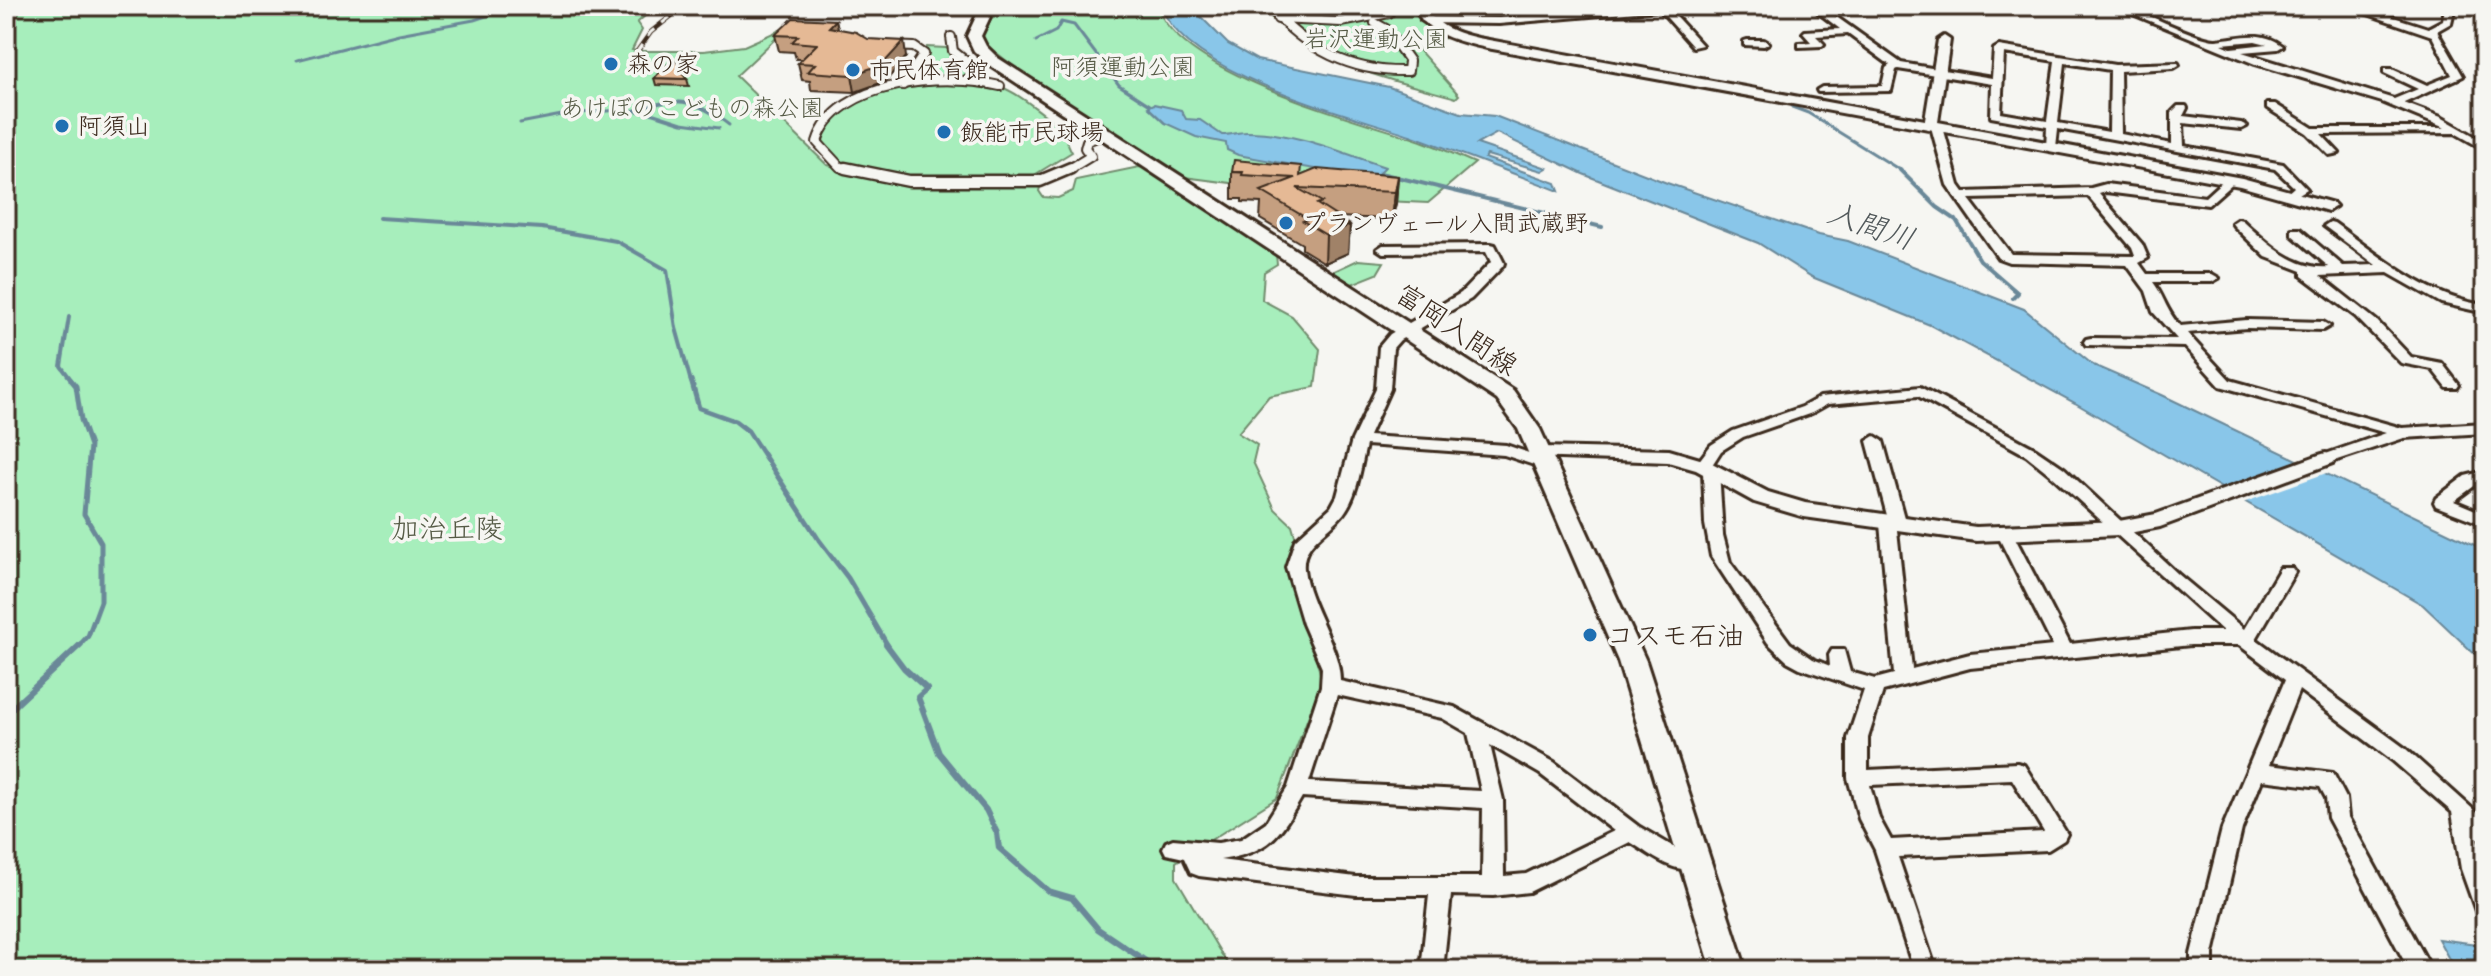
<svg xmlns="http://www.w3.org/2000/svg" width="2491" height="976" font-family="Delius,'Klee One',sans-serif">
<style>
.green{fill:#a7eebc;stroke:#718c6d;stroke-width:2}
.water{fill:#89c6e9;stroke:#6a8898;stroke-width:2}
.pier{fill:#f6f6f2}
.lines{fill:none;stroke-linecap:round;stroke-linejoin:round}
.stream-far3{stroke:#6a8898;stroke-width:3}
.stream-far2{stroke:#6a8898;stroke-width:4}
.stream-far1{stroke:#6a8898;stroke-width:5}
.stream{stroke:#6a8898;stroke-width:6}
.pedestrian-far1-casing{stroke:#3b2a1e;stroke-width:12}
.pedestrian-casing{stroke:#3b2a1e;stroke-width:15}
.minor-casing{stroke:#3b2a1e;stroke-width:6}
.tertiary-casing{stroke:#3b2a1e;stroke-width:6}
.secondary-casing{stroke:#3b2a1e;stroke-width:6}
.pedestrian-far1{stroke:#f6f6f2;stroke-width:8}
.pedestrian{stroke:#f6f6f2;stroke-width:10}
.minor{fill:#f6f6f2;fill-rule:evenodd}
.tertiary{fill:#f6f6f2;fill-rule:evenodd}
.secondary{fill:#f6f6f2;fill-rule:evenodd}
.rail-casing{stroke:#3b2a1e;stroke-width:5}
.rail{stroke:#f6f6f2;stroke-width:3;stroke-dasharray:10;stroke-linecap:butt}
.wall{fill:#c59f80;stroke:#3b2a1e;stroke-width:2}
.shaded-wall{fill:#a08268;stroke:#3b2a1e;stroke-width:2}
.building{fill:#e5b995;stroke:#3b2a1e;stroke-width:2}
.poi-dot{fill:#1f6fb2;stroke:#f6f6f2;stroke-width:3}
.labels{text-anchor:middle;stroke-width:7;stroke-linejoin:round;paint-order:stroke}
.far-park-label{font-size:24px;fill:#565b46;stroke:#f6f6f2}
.far-poi-label{font-size:24px;fill:#3b2a1e;stroke:#f6f6f2;text-anchor:start}
.street-label{font-size:28px;fill:#3b2a1e;stroke:#f6f6f2}
.park-label{font-size:28px;fill:#565b46;stroke:#f6f6f2}
.poi-label{font-size:28px;fill:#3b2a1e;stroke:#f6f6f2;text-anchor:start}
.water-label{font-size:30px;font-style:italic;fill:#52595b;stroke:#f6f6f2}
</style>
<rect width="100%" height="100%" fill="#f6f6f2"/>
<filter id="ink" filterUnits="userSpaceOnUse"><feTurbulence type="fractalNoise" baseFrequency=".0125" numOctaves="2"/><feDisplacementMap in="SourceGraphic" scale="16" xChannelSelector="R" yChannelSelector="G"/><feConvolveMatrix kernelMatrix="1 2 1 2 8 2 1 2 1" color-interpolation-filters="sRGB"/></filter>
<g filter="url(#ink)">
<g class="green">
<path d="M6,6h650l-19,17 5,7 -10,20 5,1h67l40,-5 45,-20 -53,50 91,89 46,8 -34,-11 -15,-14c-12,-62 145,-72 182,-59 12,5 47,31 55,41 5,6 7,16 11,22l-46,28h-113l31,6 97,-2 -2,7 4,6 15,1 15,-7 3,-11 63,-13 11,2 125,77 2,18 -13,8 -2,28 30,16 28,33 -5,38 -46,9 -31,37 19,12 -4,17 22,47 17,16 25,87 -3,38 8,31 -45,117 -101,64v16l55,92h-1225z"/>
<path d="M995,6h162c23,70 202,113 267,136 17,6 34,14 51,21l-47,40 -65,-3 -179,-23 -157,-100 -48,-38 1,-13z"/>
<path d="M1261,6h154l4,14 31,18 -40,2 49,55 -3,3c-67,-19 -149,-35 -195,-92z"/>
<path d="M927,47l19,1 27,22 -1,5 -56,5 -3,-2 15,-19z"/>
<path d="M1358,260l26,2 -7,12 -25,10 -20,-12z"/>
</g>
<g class="water">
<path d="M1161,6h29l38,38 29,16 132,27 72,26 34,3 172,67 152,52 29,6 176,68 69,56 69,30 323,155v114l-62,-59 -348,-202 -145,-78 -118,-48 -54,-34 -175,-69 -86,-41 -20,11 70,24 -5,3 -55,-16 -2,3 71,25 3,8c-50,-19 -99,-38 -149,-56 -64,-22 -225,-60 -249,-129z"/>
<path d="M1154,104l27,6 5,9 14,1 22,15c9,0 16,-3 25,-3 49,0 93,20 138,35l-8,8 -18,2 -121,-22 -11,-5 -1,-7 -30,-6 -31,-14 -17,-16z"/>
<path d="M2438,939l46,6 1,25h-30z"/>
</g>
<path class="pier" d="M2305,458l27,13 -92,33 -23,-14z"/>
<g class="lines">
<g class="stream-far3">
<path d="M1036,41l20,-10 5,-9 13,3 45,60 31,20"/>
<path d="M297,60l102,-26 75,-14 42,-14"/>
<path d="M1792,107l16,6 92,57"/>
<path d="M633,111c41,-15 61,-13 96,14"/>
<path d="M520,123l47,-9 54,-4 27,2 34,11 37,5"/>
</g>
<g class="stream-far2">
<path d="M1898,168l39,39 19,13 24,40 38,33 -5,5"/>
<path d="M1380,173l222,54"/>
<path d="M379,218l163,10 74,13 51,29 9,58 15,54"/>
<path d="M69,317l-8,49 12,16"/>
</g>
<g class="stream-far1">
<path d="M71,380l5,6 5,34 9,26 -6,68 17,29v58l-13,35 -9,10"/>
<path d="M691,380l8,28 36,13 13,10 71,109 29,38 40,68"/>
</g>
<g class="stream">
<path d="M886,644l18,24 23,21 -9,8 21,56 47,57 11,23 2,15 49,43 24,7 26,31 61,41"/>
<path d="M6,714l75,-70"/>
</g>
<defs>
<g id="pedestrian-far1">
<path d="M1269,6c35,43 84,67 139,65l1,-10 -23,-32 -11,-6"/>
<path d="M1278,19l63,3 48,-9 5,-7"/>
<path d="M951,37l2,14 25,20 -10,8"/>
<path d="M890,46l24,1 10,7 -21,31"/>
<path d="M855,170l-15,-3 -23,-25c19,-63 130,-69 183,-56"/>
<path d="M1068,170l23,-14 -6,-8 2,-7 18,-7"/>
</g>
<path id="pedestrian" d="M845,168l64,13h131l31,-13"/>
<g id="minor">
<path d="M1532,6h13l-5,3z"/>
<path d="M1639,6h38l-8,3 33,36 -9,2 -33,-37 -161,14 -73,-1 -5,-3 5,-3 73,1z"/>
<path d="M1810,6h11l80,57 91,15 2,-29 5,-3 116,19 63,-2 1,2 -5,3 -54,3 1,63 51,10v-32l6,-6h8l1,2 -4,8 58,7 6,3 -6,3 -58,-6 1,23 99,18 24,25 -16,10 -6,-4 9,-8 -19,-18 -217,-40 -2,18 -10,2 1,-22 -56,-10 1,-33 -94,-15 -2,1 -5,21 -73,1 -1,-2 5,-3 60,-1 4,-18 4,-3 -42,-31 -32,2 8,8 -2,2 -23,1v-4l12,-1 -8,-9 2,-2 35,-2zM2004,53l51,8 -8,60 -46,-8zM2065,63l45,7 -1,62 -51,-9z"/>
<path d="M2113,6h14c17,7 75,35 89,34 24,-2 45,-11 67,6l-5,3 -36,3 152,47 24,-10 -34,-16v-4h8l35,16 25,-10 -18,-35 -2,-4 -88,-30h15l69,22 15,-8 2,-14h10l-4,17 -14,8 26,45 -59,27 37,14 44,25v8l-30,-17 -134,1 18,19 -10,2 -22,-22 -40,-25v-4h8l38,24h132l-63,-26 -127,-38zM2255,41l12,3 -36,4 -9,-4z"/>
<path d="M1747,40h17l5,3 -5,3 -20,-1v-4z"/>
<path d="M1933,125l10,2 16,58 5,7 127,-4 15,-4 99,13 21,-19h8v4l-26,23 -102,-13 -7,2 43,50 6,14 -9,5 8,11h65l7,4 -7,4h-59c12,16 12,27 27,44l67,-6 76,2 7,4 -7,4 -76,-2 -60,5 43,47 172,48 83,-5v10l-81,5 -78,26 -6,-2 -2,-3 2,-3 66,-23 -166,-47 -35,-39 -99,-2 -2,-3 2,-3 5,-1 86,1 -24,-27 -7,-21 -19,-26 -118,-3 -11,-4 -51,-73 -16,-58zM2088,196l44,52 3,8 -124,-2 -42,-55z"/>
<path d="M2238,219l4,1c24,22 52,50 87,47l-37,-32v-6h8l43,37 33,-1 -52,-39 6,-4 4,1c46,33 94,75 151,82v8l-44,-10 -53,-30 -68,3 57,45 34,36 31,6 17,22 -2,3h-10l-15,-19 -31,-6 -46,-47 -53,-40v-5l-36,-14 -32,-31 -2,-3z"/>
<path d="M1491,244l4,1 9,18 -1,3 -32,33 -71,41 -7,8 -3,41 -21,47 137,9 43,15 2,3 -8,5 -39,-13 -138,-10c-5,21 -8,47 -20,65 -13,21 -45,31 -42,59 4,36 37,79 36,112l114,26 100,55 84,64 41,24 23,5 4,6 -4,6c-26,10 -50,-12 -72,-25l-101,50 -36,4 -42,-1 -8,75h-22l8,-75h-73l-157,-19 -8,-3 -7,-15 -18,-4 -3,-6 3,-6 7,-3 45,4 23,-4 25,-17 22,-35 33,-101 1,-18 -19,-44 -17,-57 9,-27 36,-33 6,-11 15,-56 24,-51 3,-42 11,-13 71,-41 30,-31 -5,-10 -103,1 -6,-4 6,-4zM1337,695l105,23 26,15 13,58 -172,-9zM1490,745l50,29 74,57 -88,43 -22,2 -1,-76zM1302,797l181,11 -1,69h-126l-136,-17c49,-8 58,-22 82,-63z"/>
<path d="M1920,387l116,62 28,19 114,106 66,55 36,-61h12l3,4 -39,67 150,110 79,71v22l-8,-4 8,38v41l-8,-3 -16,-45 -9,-57 -60,-52 -93,-70 -30,75 64,8 13,25 2,19 84,153h-23l-81,-152 -2,-20 -6,-11 -58,-7 -20,49 -29,125v16h-22v-16l31,-125 63,-149 -46,-35h-48l-221,23 -87,23 -15,47v32l149,-7 7,2 43,69 -3,6 -16,10 -150,7 38,113h-22l-39,-120 -16,-31 -11,-41v-40l16,-48 -64,-22 -13,-7 -19,-18 -57,-87 -6,-32 -2,-53 -8,-5 16,-21 22,-14 69,-24 18,-10zM1918,396l108,59 26,21 171,155h-32l-121,13 -57,-110 -8,-6 -8,6 56,112 -83,8 -58,15 -15,-139 7,-1 2,-4 -23,-84 -8,-5 -8,5 21,78 -8,5 14,150 -19,5 -25,-7 -6,-22h-12l-3,5 1,11 -17,-7 -23,-16 -60,-81 -7,-27 -4,-65 -7,-5 9,-14 22,-14 69,-24 16,-9zM2012,779l32,53 -153,8 -12,-22 -9,-33z"/>
<path d="M2485,471v10l-8,3 -23,17 31,13v11l-49,-19 -2,-4 2,-4 29,-22z"/>
</g>
<g id="tertiary">
<path d="M1413,6h12c10,20 32,27 53,32l447,82 13,-80 6,-4 6,4 -12,82 304,56 91,25 3,3 -8,5 -88,-25 -753,-138c-29,-7 -60,-13 -74,-42z"/>
<path d="M1540,447l129,3 41,12 58,30 37,11 171,24 143,-6 37,-7 163,-59 7,-2 10,6 -3,4 -173,64 -41,8 -143,6 -172,-24 -50,-15 -58,-32 -28,-8 -135,-5 -3,-4z"/>
</g>
<path id="secondary" d="M981,6h14l-14,30 5,10 12,12 515,332 27,39 106,232 100,309h-34l-94,-309 -100,-232 -21,-29 -509,-336 -14,-13 -7,-15z"/>
</defs>
<use href="#pedestrian-far1" class="pedestrian-far1-casing"/>
<use href="#pedestrian" class="pedestrian-casing"/>
<use href="#minor" class="minor-casing"/>
<use href="#tertiary" class="tertiary-casing"/>
<use href="#secondary" class="secondary-casing"/>
<use href="#pedestrian-far1" class="pedestrian-far1"/>
<use href="#pedestrian" class="pedestrian"/>
<use href="#minor" class="minor"/>
<use href="#tertiary" class="tertiary"/>
<use href="#secondary" class="secondary"/>
<defs>
<g id="rail">
<path d="M2473,6l12,26"/>
<path d="M636,53l15,-21 33,-26"/>
</g>
</defs>
<use href="#rail" class="rail-casing"/>
<use href="#rail" class="rail"/>
</g>
<g class="wall">
<path d="M836,20l2,9 68,28 -20,24 -31,11 -44,-2 -1,-9 -8,-1 -4,-17 4,-4h-6l-2,-7 -15,-1 -4,-16z"/>
<path d="M654,78l33,1 2,7 -33,-1z"/>
<path d="M1232,172l69,4h97l-2,27 -4,16 -56,-2 14,8 -2,28 -23,10 -23,-14v-5l-42,-25 1,-16 -19,-1v-3h-10z"/>
</g>
<g class="shaded-wall">
<path d="M836,20l4,16 -11,-9z"/>
<path d="M904,41l2,16 -20,24 -31,11 -3,-17z"/>
<path d="M1398,176l-2,27 -4,16 3,-27z"/>
<path d="M1350,225l-2,28 -23,10 1,-28z"/>
</g>
<g class="building">
<path d="M793,18l43,2 -7,7 27,5 12,7 36,2 -21,23 -31,11 -44,-3 7,-8 -17,-1 19,-19 -25,-2 6,-6 -23,-1z"/>
<path d="M673,59l10,10 -3,2 7,8 -33,-1z"/>
<path d="M1234,160l67,6 -1,10 17,-7 81,7 -3,16 -98,-4 25,14 -5,2 33,21 -24,10 -23,-14 5,-2 -47,-28 34,-13 -53,-3 1,-3h-11z"/>
</g>
</g>
<g class="poi-dot">
<circle cx="611" cy="64" r="8"/>
<circle cx="853" cy="70" r="8"/>
<circle cx="62" cy="126" r="8"/>
<circle cx="944" cy="132" r="8"/>
<circle cx="1286" cy="223" r="8"/>
<circle cx="1590" cy="635" r="8"/>
</g>
<g class="labels">
<g class="far-park-label">
<text x="1376" y="47">岩沢運動公園</text>
<text x="1123" y="75">阿須運動公園</text>
<text x="692" y="116">あけぼのこどもの森公園</text>
</g>
<g class="far-poi-label">
<text x="627" y="72">森の家</text>
<text x="869" y="78">市民体育館</text>
<text x="78" y="134">阿須山</text>
<text x="960" y="140">飯能市民球場</text>
<text x="1302" y="231">プランヴェール入間武蔵野</text>
</g>
<g class="street-label">
<text transform="translate(1457 329) rotate(34)" y="10">富岡入間線</text>
</g>
<g class="park-label">
<text x="447" y="538">加治丘陵</text>
</g>
<g class="poi-label">
<text x="1606" y="645">コスモ石油</text>
</g>
<g class="water-label">
<text transform="translate(1871 226) rotate(19)" y="10">入間川</text>
</g>
</g>
<rect width="2491" height="976" fill="none" stroke="#f6f6f2" stroke-width="32"/>
<rect x="16" y="16" width="2459" height="944" fill="none" stroke="#3b2a1e" stroke-width="3" filter="url(#ink)"/>
</svg>
